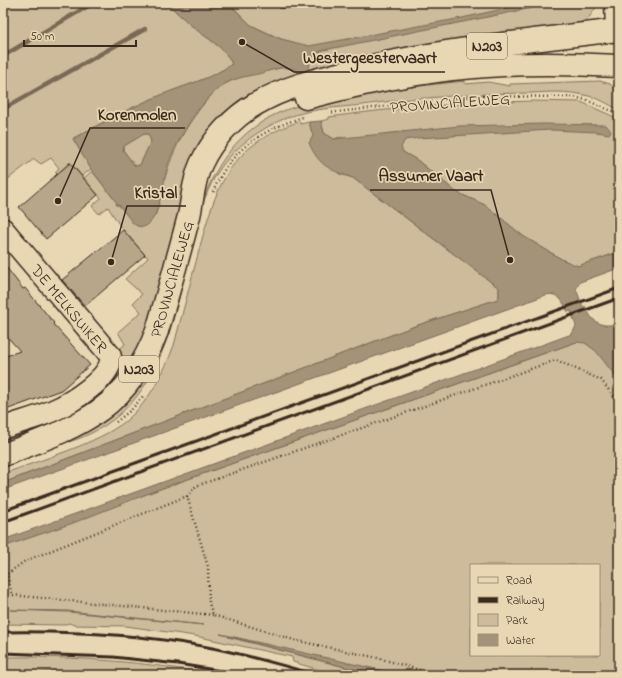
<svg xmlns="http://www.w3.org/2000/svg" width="622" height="678" font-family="'Indie Flower',sans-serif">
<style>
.green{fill:#cdbb9c;stroke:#84725d;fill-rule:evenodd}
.water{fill:#a59379;stroke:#7b6955;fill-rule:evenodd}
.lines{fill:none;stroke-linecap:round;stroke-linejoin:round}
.stream{stroke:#7b6955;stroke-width:4.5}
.building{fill:#b8a68a;stroke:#3b2a1e}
.minor-casing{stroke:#3b2a1e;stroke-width:24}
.major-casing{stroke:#3b2a1e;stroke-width:25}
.highway-casing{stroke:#3b2a1e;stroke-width:25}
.path{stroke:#3b2a1e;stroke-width:2.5;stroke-dasharray:1 3;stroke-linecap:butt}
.minor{stroke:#e9d7b4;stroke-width:21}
.major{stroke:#e9d7b4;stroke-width:22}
.highway{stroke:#e9d7b4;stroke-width:22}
.rail{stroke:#3b2a1e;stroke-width:3}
.labels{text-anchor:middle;stroke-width:3.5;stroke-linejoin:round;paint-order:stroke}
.shield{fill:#e9d7b4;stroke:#6f5e4b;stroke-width:1}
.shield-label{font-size:15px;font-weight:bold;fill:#3b2a1e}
.street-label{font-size:16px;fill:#3b2a1e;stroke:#e9d7b4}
.leader{fill:none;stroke:#3b2a1e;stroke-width:1.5}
.callout-dot{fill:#3b2a1e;stroke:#e9d7b4;stroke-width:1.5}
.callout-label{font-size:17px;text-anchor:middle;font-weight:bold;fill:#3b2a1e;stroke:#e9d7b4;stroke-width:3.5;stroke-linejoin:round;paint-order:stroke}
</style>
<rect width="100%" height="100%" fill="#e9d7b4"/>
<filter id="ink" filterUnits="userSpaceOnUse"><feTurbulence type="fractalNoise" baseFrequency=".025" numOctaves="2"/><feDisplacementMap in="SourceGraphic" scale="8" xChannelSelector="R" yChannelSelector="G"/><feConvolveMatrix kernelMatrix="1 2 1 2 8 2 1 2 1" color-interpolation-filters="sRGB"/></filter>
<g filter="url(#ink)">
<g class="green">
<path d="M3,3h164c8,8 17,16 26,24 13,11 32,20 39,37 -21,15 -47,21 -70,31 -31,12 -60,28 -89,43l18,31 -9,7 -12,-14 -13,12 -2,-2 4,-4 -8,-10 -10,6 -7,-5 -31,24z"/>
<path d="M229,3h370l-11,16 -11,5 -267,49 -2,-6 4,-10 -16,-14 -15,-4 -30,-14z"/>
<path d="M284,67l12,3 2,6 -70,38 -57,135 -32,105 -44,51 -92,41v-11l45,-17 77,-74 -7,-12 23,-20 -8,-9 9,-9 -17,-15 23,-21 -28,-32 -12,-19 -9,7 -7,-8 9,-8 -17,-20 8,-7 25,32 -1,2h3l18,21 19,-12c9,-43 19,-74 47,-109 6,-7 14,-17 22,-21 17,-10 40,-12 59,-17z"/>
<path d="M465,81v3l23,-2 22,4v-2l90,-3 10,3 9,8v18c-11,-6 -22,-13 -35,-15 -17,-4 -35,-3 -52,-2 -35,0 -70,2 -106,5 -21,1 -42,4 -63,7 -30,3 -61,4 -88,18 -24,12 -45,29 -59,52 -12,20 -18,44 -23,67 -21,80 -31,171 -124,200v-2c33,-13 62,-35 80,-66 48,-82 27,-207 123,-258 23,-12 48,-15 73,-19 40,-7 80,-12 120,-16z"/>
<path d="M532,101l49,1 38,17v133l-41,14 -15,-6 -40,-24 -38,-31 -29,-13 -39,-32 -14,-8 -63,-15 -6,2 -10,-6 -3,-12 8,-2v-2c68,-10 135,-14 203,-16z"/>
<path d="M300,121v3l9,-2 4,14 26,38 14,4 146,110v7l-1,4 -83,27 -412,157v-9c36,-14 95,-30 124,-54 23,-20 37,-47 47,-75 8,-30 16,-61 24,-91 18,-68 30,-108 102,-133z"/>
<path d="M144,134h4l3,7 -11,24 -5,1 -12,-16 1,-4z"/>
<path d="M619,327v348h-218l-173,-38 148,38h-40l-43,-13 -1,-5 -97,-21 -69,-10 -52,-1 -5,-2 -7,2 -59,-1v-77l154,-57zM471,565h128v90h-128z"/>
<path d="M3,657c71,-1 144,5 215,18h-127l-40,-3 -48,2z"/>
</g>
<g class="water">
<path d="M167,3h61l23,22 12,6 18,8 28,7 153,-28 68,-15h27l-233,47c-11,4 -17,11 -14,23l-12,3 -2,-6c-12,-6 -26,1 -38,4 -11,2 -27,5 -35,11 -24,18 -41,46 -53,74 -7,16 -9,64 -27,68l-6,-1 -5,-4 -13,-17h-3l1,-2 -26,-34 -18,-30c29,-16 58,-32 88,-44 24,-10 50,-16 71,-31 -7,-17 -26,-26 -39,-37 -9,-8 -18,-16 -26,-24zM144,134h4l3,7 -11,24 -5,1 -12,-16 1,-4z"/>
<path d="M321,121l3,12 10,6 125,-13 85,-2 62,1 5,6 -2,3 -12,-2 -46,-2 -133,8 -13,2 -4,7 2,5 14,8 39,32 29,13 38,31 40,24 15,6 41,-14v16l-39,14 -4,7 7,18 2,-1c7,16 16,23 34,17v58l-23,-30 -11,-8 -9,-1 -419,148 -84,33 -70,24v-7l569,-206 4,-8 -5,-15 -3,1c-5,-10 -9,-20 -22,-17l-543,195v-7l412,-157 83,-27 1,-4v-7l-146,-110c-23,-8 -34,-12 -44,-35l4,-7 -4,-14z"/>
<path d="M10,610l57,1 137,14 -135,-13z"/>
<path d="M220,634h1l181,41h-26z"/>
<path d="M51,672l40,3h-88v-1z"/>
</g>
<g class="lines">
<g class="stream">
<path d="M281,7l29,-4"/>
<path d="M3,56l90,-53"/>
<path d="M3,109l142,-80"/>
</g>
</g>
<g class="building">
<path d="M70,163l28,32 -52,44 -27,-32z"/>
<path d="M123,230l22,25 -60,51 -23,-26z"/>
<path d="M3,263l20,26 2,-1 29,35 -1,1 37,41 -29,25 -58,21v-54l17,-6 -17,-19z"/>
</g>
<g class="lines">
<defs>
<path id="minor" d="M3,229l107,126c7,20 -41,49 -58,56 -16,7 -33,11 -49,17"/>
<g id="major">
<path d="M306,98c63,-17 131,-30 197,-33 39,-2 78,-1 116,1"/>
<path d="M3,455c75,-29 123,-43 154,-124 11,-38 22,-77 32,-115 4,-18 4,-35 12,-52 11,-24 32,-47 55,-60 32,-19 71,-27 107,-36 84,-19 170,-28 256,-38"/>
</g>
<path id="highway" d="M616,3l1,27"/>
</defs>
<use href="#minor" class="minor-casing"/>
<use href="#major" class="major-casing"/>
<use href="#highway" class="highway-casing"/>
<g class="path">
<path d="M328,113l148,-17 98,1 12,3 33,14"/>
<path d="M213,192c18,-43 47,-61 90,-75"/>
<path d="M116,422l16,-13 12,-14"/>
<path d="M187,496l21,71 1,36 4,12 81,25 84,18 59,17"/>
<path d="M213,615l-201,-20 -5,-21 18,-13 162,-65 9,-10 360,-126 45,20 18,23"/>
</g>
<use href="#minor" class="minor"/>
<use href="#major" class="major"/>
<use href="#highway" class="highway"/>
<g class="rail">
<path d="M3,511l616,-223"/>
<path d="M3,522l616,-224"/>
<path d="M3,632c67,-1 133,2 199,14 39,7 77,18 115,29"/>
<path d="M3,653l110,4 65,7 68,11"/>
</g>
</g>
</g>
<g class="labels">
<g class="shield">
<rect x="467" y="33" width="40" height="26" rx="3"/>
<rect x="119" y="356" width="40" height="26" rx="3"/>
</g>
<g class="shield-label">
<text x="487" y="51">N203</text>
<text x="139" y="374">N203</text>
</g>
<g class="street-label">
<text transform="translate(450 102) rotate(-4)" y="6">PROVINCIALEWEG</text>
<text transform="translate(171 279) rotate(-74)" y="6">PROVINCIALEWEG</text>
<text transform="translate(70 308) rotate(50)" y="6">DE MELKSUIKER</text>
</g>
</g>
<path class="leader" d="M242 42L294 72H445M58 201L90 128H185M510 260L491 190H370M111 262L127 206H186"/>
<g class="callout-dot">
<circle cx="242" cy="42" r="4"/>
<circle cx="58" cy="201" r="4"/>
<circle cx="510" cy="260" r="4"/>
<circle cx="111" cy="262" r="4"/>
</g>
<g class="callout-label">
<text x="370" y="63">Westergeestervaart</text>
<text x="137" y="120">Korenmolen</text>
<text x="431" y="181">Assumer Vaart</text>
<text x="156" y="198">Kristal</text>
</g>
<rect width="622" height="678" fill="none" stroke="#e9d7b4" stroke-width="16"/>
<rect x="8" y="8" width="606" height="662" fill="none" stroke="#3b2a1e" stroke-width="1.5" filter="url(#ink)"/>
<rect x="470" y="564" width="130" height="92" fill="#e9d7b4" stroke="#a39278"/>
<rect x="478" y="577" width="20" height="6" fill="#e9d7b4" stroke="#a39278"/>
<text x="506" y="584" font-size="12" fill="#3b2a1e">Road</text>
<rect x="478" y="597" width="20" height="6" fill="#3b2a1e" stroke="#a39278"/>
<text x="506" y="604" font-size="12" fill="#3b2a1e">Railway</text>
<rect x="478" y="614" width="20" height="12" fill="#cdbb9c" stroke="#a39278"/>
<text x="506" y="624" font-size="12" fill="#3b2a1e">Park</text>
<rect x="478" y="634" width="20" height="12" fill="#a59379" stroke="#a39278"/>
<text x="506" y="644" font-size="12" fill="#3b2a1e">Water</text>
<path d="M24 40v6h112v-6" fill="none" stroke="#3b2a1e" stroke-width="2"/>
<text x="30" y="40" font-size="12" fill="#3b2a1e" stroke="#e9d7b4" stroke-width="3" paint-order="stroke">50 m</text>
</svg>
